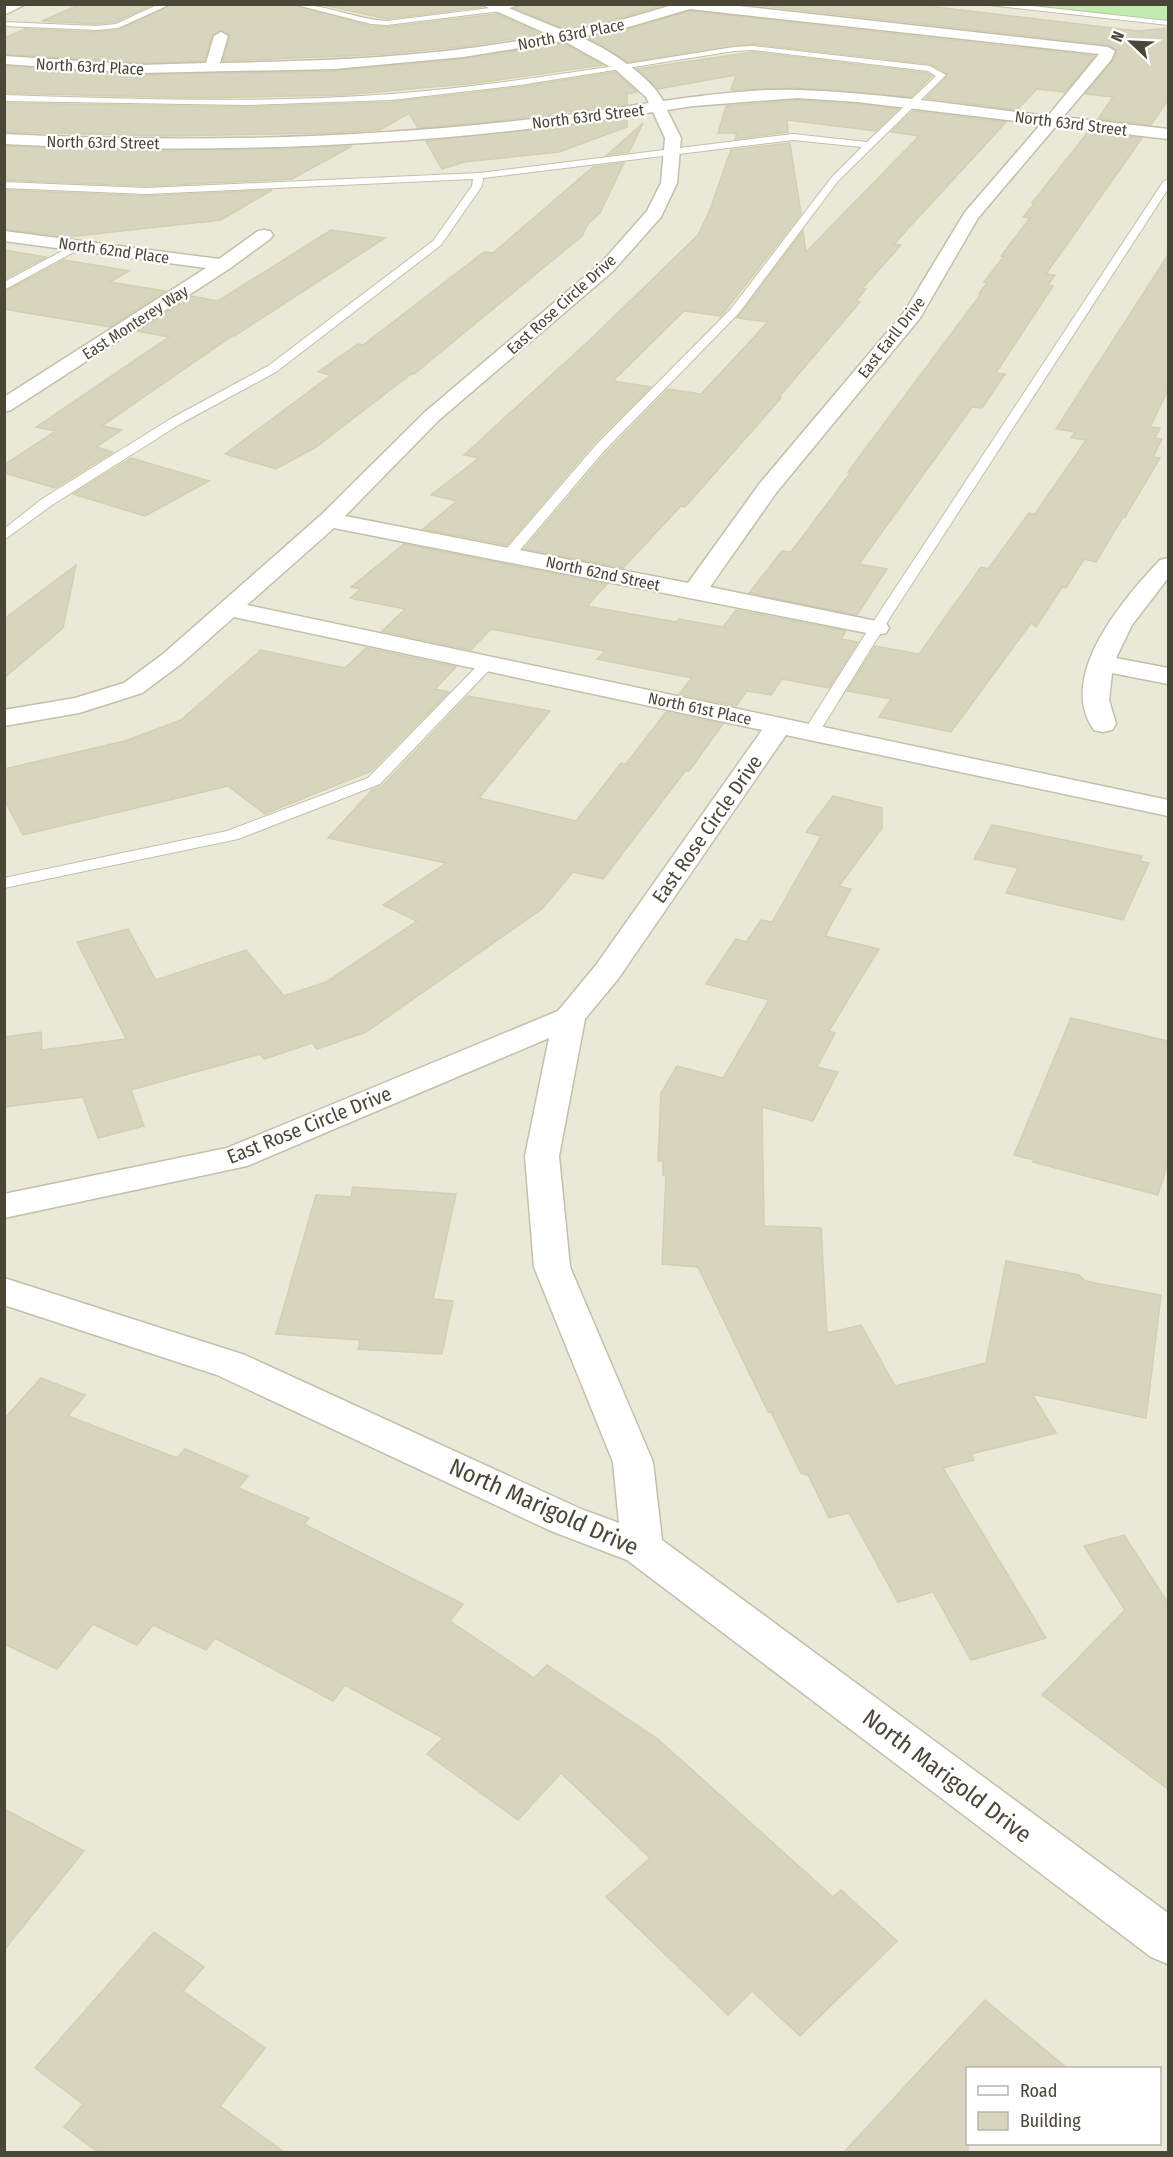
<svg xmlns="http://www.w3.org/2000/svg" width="1173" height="2157" font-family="'Fira Sans Condensed',sans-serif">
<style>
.residential{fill:#eae9d7;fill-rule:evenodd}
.green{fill:#c1ecb0}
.building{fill:#d8d5be;stroke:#d3cfb0;stroke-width:1.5}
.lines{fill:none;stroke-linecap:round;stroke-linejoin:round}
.lane-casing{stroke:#c2c0ab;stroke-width:2}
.street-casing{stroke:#c2c0ab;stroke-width:3}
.lane{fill:#fff;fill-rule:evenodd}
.street{fill:#fff;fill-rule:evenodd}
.labels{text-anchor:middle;stroke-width:4.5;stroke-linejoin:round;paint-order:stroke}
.far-street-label{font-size:16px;fill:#4a4737;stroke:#fff}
.street-label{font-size:20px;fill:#4a4737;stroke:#fff}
.near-street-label{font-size:24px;fill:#4a4737;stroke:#fff}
</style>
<rect width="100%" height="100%" fill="#f6f5e9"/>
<path class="residential" d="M1004,4l164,17v2131h-1163v-2147zM968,2068h192v76h-192z"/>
<path class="green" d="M1004,5h164v16z"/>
<g class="building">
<path d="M81,4h72l-38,18 -19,2 -54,-3z"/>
<path d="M173,4h118l79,22 17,1 110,-13 45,20 -74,12 -82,8 -163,7 7,-26 -10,-5 -8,5 -8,26 -64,2 -136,-9v-16l21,-9 71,3 22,-2z"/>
<path d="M319,4h159l3,3 -94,12z"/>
<path d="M523,4h143l-49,15 -50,11 -52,-22z"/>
<path d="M746,4h164l228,27 30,-3v72l-17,25 -53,-6 15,-22 -28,-3 28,-33 4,-11 -9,-5z"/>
<path d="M690,11l405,45 -30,36 -28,-3 -20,21 -91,-12 22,-23 -18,-11 -177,-20 -125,18 -41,-24 39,-8z"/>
<path d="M564,43l39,22 -126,18 -134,12 -145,3 -194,-5v-27l136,9 194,-4 129,-12z"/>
<path d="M753,52l174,21 5,3 -21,21 -112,-9 -68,2 5,-15 -78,14 -21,-20z"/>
<path d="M615,72l22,20 -10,2v10l-138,18 -71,6 -9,-15 -29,17 -52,3 -162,3 -162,-4v-29l242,4 145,-5 129,-15z"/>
<path d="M797,100l60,4 41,5 -22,22 -89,-11 1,12 -53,7 2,-6h-19l8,-27z"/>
<path d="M913,111l93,11 -112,122 7,1 -39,44h4l-10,12 4,1 -81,95 2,1 -96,109 -4,-1 -58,62 -99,-19 82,-96 62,-64 33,5 67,-72 -31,-4 66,-87 3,21 113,-116 -28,-4z"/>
<path d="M627,118v9l-68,25 -95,10 -22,7 -16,-28z"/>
<path d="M643,123l-14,29 -22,3z"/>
<path d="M1088,132l54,6 -96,136 9,1 -7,10 5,1 -57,87 9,1 -23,34 -10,-1 -113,157 28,5 -30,46 -108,-22 33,-42 9,1 60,-80h-3l133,-178h-2l8,-11 -3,-1 20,-26h-3l29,-38 -7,-1 11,-13 -2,-1z"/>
<path d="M790,143l11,71 -80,102 -37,-5 -71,70 38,6 -57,56 -87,102 -84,-16 34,-28 -26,-6 48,-37 -15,-3 130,-119 104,-101 11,-23 22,-62z"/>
<path d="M4,146l163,5 185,-5 -60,33 -146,7 -142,-6z"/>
<path d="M624,163l-24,50 -12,11 -6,12 -168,138h-3l-95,73 -40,22 -51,-15 106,-79 -13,-3 40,-28 5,1 121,-93 9,1 100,-86z"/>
<path d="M4,190l142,6 126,-6 -51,30 -154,17 -63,-8z"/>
<path d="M331,230l54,8 -149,97 -4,1 -130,90 20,4 -26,17 17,5 -58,36 -51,-15v-8l52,-34 -20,-4 133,-90 -32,-6 54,-35 27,5z"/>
<path d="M4,250l42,7 -42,22z"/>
<path d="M1168,255v135l-18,37 10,1 -5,10 7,1 -9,18 7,1 -35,59h-2l-27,45 -12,-3 -18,29 -4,-1 -26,40 -5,-4 -80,109 -72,-15 12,-18 -44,-8 28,-45 44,8 62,-87 7,2 41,-56 6,1 51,-74 -15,-2 4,-6 -19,-3z"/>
<path d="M64,260l65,11 -19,11 55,9 -55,36 -106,-18v-17z"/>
<path d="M131,458l78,23 -64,35 -72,-22z"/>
<path d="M404,544l203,40 -20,22 89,16 3,-3 44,8 13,-17 110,21 -5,8 17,3 -29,46 -47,-9 -11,16 -24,-4 -11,15 -57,-12 13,-16 -95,-19 8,-8 -114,-22 -20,21 -89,-19 23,-22 -55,-11 11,-9 -10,-2z"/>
<path d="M76,565l-13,63 -59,50v-59z"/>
<path d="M366,648l90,19 -21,22 14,3 -78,79 -106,43 -37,-28 -205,49 -19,-36v-30l121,-28 56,-21 80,-70 84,18z"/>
<path d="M468,696l82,15 -71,87 97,23 45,-58 5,1 40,-52 57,12 -34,47 -3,-1 -83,109 -30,-7 -31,37 -176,123 -49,17 -5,-6 -48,16 -4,-5 -129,36 13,36 -46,12 -15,-41 -79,10v-70l37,-5 1,18 84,-11 -49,-97 51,-13 28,51 90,-30 38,46 42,-14 91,-61 -34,-16 63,-42 -118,-25 44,-48 10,-4z"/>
<path d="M833,796l49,12v20l-43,58 12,3 -26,47 54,13 -50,82 6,2 -18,34 21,5 -25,49 -51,-14 2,119 57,2 6,105 34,-8 34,61 91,-23 20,-102 73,14 6,6 76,14 -15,123 -114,-24 24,39 -85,21 3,6 -31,8 103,170 -75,22 -38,-68 -35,10 -49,-89 -20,5 -21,-43 -7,-2 -30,-61h-3l-70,-145 -36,-3 4,-89h-3v-14h-5l3,-68 16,-27 46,12 46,-78 -63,-16 30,-45 10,3 15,-22 11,2 49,-86 -15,-4z"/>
<path d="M992,825l150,31 -2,5 9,2 -26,57 -117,-27 12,-25 -44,-9z"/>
<path d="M1071,1018l97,23v122l-10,32 -125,-33 1,-2 -20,-5z"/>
<path d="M353,1187l103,7 -23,105 20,2 -11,53 -84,-5 2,-9 -84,-6 40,-139 35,2z"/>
<path d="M41,1378l44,17 -17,21 109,42 8,-9 63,27 -10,12 71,30 -5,6 159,80 -13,17 84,57 13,-13 112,75 174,157 8,-7 56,51 -97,95 -48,-45 -24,24 -122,-118 44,-39 -89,-85 -43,47 -91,-66 16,-16 -98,-53 -12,16 -118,-63 -9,12 -53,-25 -16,20 -44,-21 -36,45 -53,-25v-225z"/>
<path d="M1124,1535l44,68v186l-126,-94 83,-85 -41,-64z"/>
<path d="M4,1809l80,42 -80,99z"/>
<path d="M154,1932l50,35 -21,24 82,57 -45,58 64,46h-186l-34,-25 19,-23 -48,-36z"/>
<path d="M985,2000l82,68h-99v84h-124z"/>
</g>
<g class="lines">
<defs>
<g id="lane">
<path d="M159,4h12l-53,24 -22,2 -92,-4v-4l92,4 20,-2z"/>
<path d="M293,4c32,0 62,15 94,17l134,-17 -20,7 -114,14 -16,-1z"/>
<path d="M981,4h32l155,17v4z"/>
<path d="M753,46l177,20 16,9 -108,106 -100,133 -134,137 -90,106h-10l-2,-3 94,-109 134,-135 102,-133 30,-30 -69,-7 -310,38 -1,8 -41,59 -165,127 -96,52 -128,81 -48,35v-11l38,-30 130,-81 96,-52 165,-125 39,-55 1,-7 -327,15 -142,-6v-6l142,6 333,-15 314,-39 74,8 69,-66 -8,-5 -175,-21 -19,1 -214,34 -129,15 -145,5 -242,-4v-6c129,4 259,9 387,-1 115,-9 229,-29 343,-47z"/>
<path d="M1168,179v10l-277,427 -71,115 -2,3h-12l-2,-3 73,-115 286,-434z"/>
<path d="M79,242l5,3 -1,2 -79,43v-8z"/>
<path d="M488,659l5,1 2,3 -2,3 -113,118 -142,55 -234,49v-10l223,-47 141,-53 115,-118z"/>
</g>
<g id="street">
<path d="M8,4h18l-22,11v-9z"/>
<path d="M480,4h19l68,28 51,-11 58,-17h45l387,43 7,4 -4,9 -48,57 105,12v10l-112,-13 -78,92 -58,100 -144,175 -66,94 176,36 3,5 -3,5 -9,2 -543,-107 -87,77 921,195v16l-382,-81 -168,244 -33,40 -26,137 11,111 83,195 9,78 506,373v51l-17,-7 -524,-397 -76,-29 -334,-156 -213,-70v-27l241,77 336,154 38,14 -6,-61 -79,-195 -9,-111 24,-118 -302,128 -243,52v-24l223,-46 331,-137 38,-46 166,-235 -528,-113 -53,47 -39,29 -63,20 -75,13v-16l71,-12 49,-15 39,-29 158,-139 104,-103 176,-149 46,-52 14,-28 4,-45 -12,-26c-214,34 -432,43 -649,32v-10c215,11 433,3 645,-31l-3,-6 -30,-27 -52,-29 -101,16 -129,12 -194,4 -136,-9v-8l136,9 66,-2 8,-27 7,-4 7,4 -8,27c110,-2 222,-6 330,-28zM690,9l409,45 -51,62c-82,-10 -165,-23 -249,-26 -40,-2 -95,5 -136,11 -11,-24 -58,-54 -83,-64l45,-9zM797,98l60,4 184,22 -76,88 -60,99 -145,172 -72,100 -343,-67 94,-96 174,-149 48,-54 16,-34 4,-45 -14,-28 26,-4z"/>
<path d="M264,230l6,1 3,4 -3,4 -41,30 -218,141 -7,2v-15l202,-129 -202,-27v-10l215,28 39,-28z"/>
<path d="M1168,558v20l-36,47 -16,33 52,10v16l-56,-11 -3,27 7,24 -4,6 -9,2 -9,-2c-38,-54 30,-132 66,-170z"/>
</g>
</defs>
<use href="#lane" class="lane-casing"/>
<use href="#street" class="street-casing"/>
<use href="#lane" class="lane"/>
<use href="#street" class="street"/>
</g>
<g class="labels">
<g class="far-street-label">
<text transform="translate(571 34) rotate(-11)" y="6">North 63rd Place</text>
<text transform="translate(90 66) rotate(3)" y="6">North 63rd Place</text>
<text transform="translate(588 116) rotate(-7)" y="6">North 63rd Street</text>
<text transform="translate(1071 123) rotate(7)" y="6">North 63rd Street</text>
<text transform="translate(103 142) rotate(1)" y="6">North 63rd Street</text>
<text transform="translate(114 250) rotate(8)" y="6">North 62nd Place</text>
<text transform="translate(561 304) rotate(-42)" y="6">East Rose Circle Drive</text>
<text transform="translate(135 322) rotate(-33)" y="6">East Monterey Way</text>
<text transform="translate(891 337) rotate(-52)" y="6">East Earll Drive</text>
<text transform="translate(603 573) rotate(12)" y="6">North 62nd Street</text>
<text transform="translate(700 708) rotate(12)" y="6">North 61st Place</text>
</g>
<g class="street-label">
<text transform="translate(707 829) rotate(-55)" y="7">East Rose Circle Drive</text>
<text transform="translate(309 1125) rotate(-22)" y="7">East Rose Circle Drive</text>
</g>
<g class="near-street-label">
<text transform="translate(544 1507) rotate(24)" y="8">North Marigold Drive</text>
<text transform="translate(947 1776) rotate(37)" y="8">North Marigold Drive</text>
</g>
</g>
<rect width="1173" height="2157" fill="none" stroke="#4a4737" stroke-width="12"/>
<rect x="966" y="2067" width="195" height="78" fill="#ffffff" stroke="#b7b5af" stroke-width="1.5"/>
<rect x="978" y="2086" width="30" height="9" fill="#ffffff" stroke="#b7b5af" stroke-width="1.5"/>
<text x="1020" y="2097" font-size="18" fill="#4a4737">Road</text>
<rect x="978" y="2112" width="30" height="18" fill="#d8d5be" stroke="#b7b5af" stroke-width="1.5"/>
<text x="1020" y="2127" font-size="18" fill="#4a4737">Building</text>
<g transform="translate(1131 42) rotate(293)" stroke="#ffffff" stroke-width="4.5" paint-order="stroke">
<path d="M0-4.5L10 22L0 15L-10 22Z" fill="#4a4737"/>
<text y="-9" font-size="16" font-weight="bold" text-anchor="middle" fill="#4a4737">N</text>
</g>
</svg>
